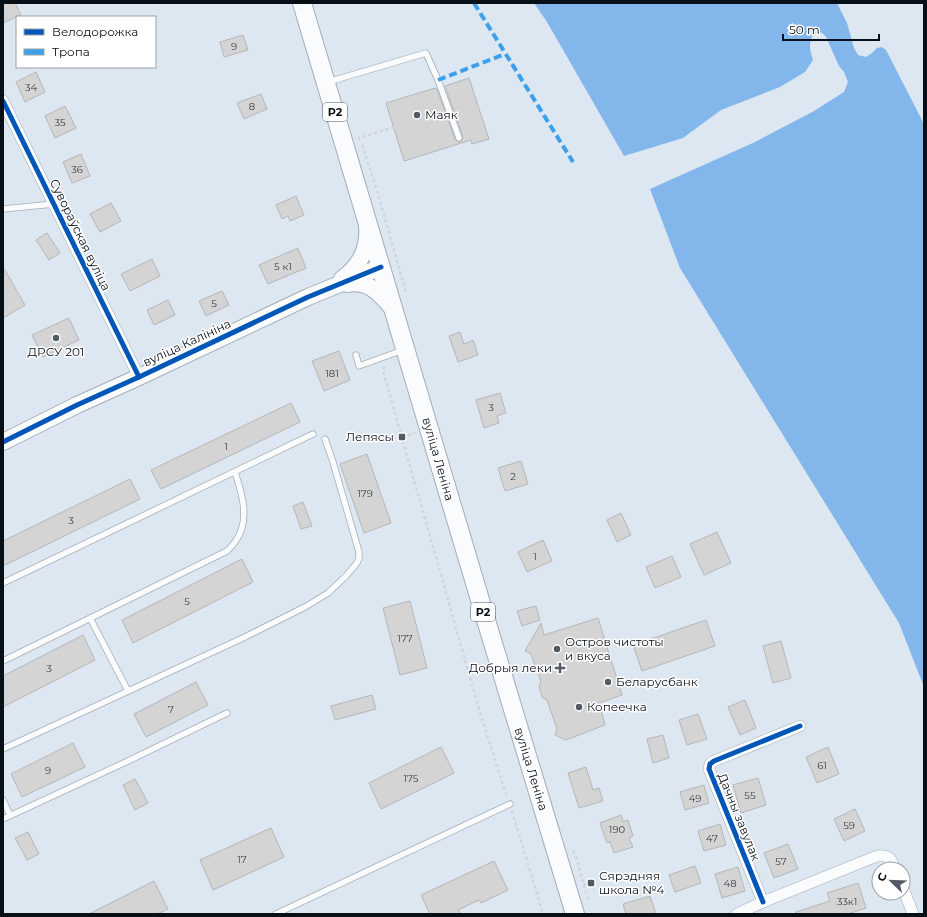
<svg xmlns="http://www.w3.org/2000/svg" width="927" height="917" font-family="Montserrat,sans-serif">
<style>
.water{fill:#83b7ec}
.building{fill:#d4d4d5;stroke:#b5b6b7}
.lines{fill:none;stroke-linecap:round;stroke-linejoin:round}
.lane-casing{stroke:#a4adb6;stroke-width:7}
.street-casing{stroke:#a4adb6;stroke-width:12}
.secondary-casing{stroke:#a4adb6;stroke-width:18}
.primary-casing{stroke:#a4adb6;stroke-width:20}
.path{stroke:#d1d4d8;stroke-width:2.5;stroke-dasharray:3 3;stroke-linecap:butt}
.lane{stroke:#fafbfd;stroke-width:5.5}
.street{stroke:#fafbfd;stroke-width:11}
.secondary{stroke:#fafbfd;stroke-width:16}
.primary{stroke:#fafbfd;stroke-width:18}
.quiet{stroke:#3ca1ea;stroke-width:4;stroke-dasharray:8 4;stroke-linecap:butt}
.cycleway-casing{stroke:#fff;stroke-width:8}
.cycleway{stroke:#0057b8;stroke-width:5}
.poi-dot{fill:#525b64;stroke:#fff;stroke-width:1.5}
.labels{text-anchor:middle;stroke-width:3;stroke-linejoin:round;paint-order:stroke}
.number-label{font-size:10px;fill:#3a4046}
.shield{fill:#fff;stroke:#51575d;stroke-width:1}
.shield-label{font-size:11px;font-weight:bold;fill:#070f17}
.poi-label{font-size:12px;fill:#070f17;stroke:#fff;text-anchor:start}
.street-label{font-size:12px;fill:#070f17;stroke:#fff}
</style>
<rect width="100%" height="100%" fill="#dce7f2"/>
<path class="water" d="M534,3h303l10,20 7,25 4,7 8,2 6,-4 5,-5 5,-1 4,3 38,74v563l-25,-64 -219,-355 -30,-79 105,-47 59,-31 30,-19 4,-10 -4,-10 -5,-6 -13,-29c-4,-6 -7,-5 -13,-3 -5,11 -3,16 0,26l-8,12 -25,15 -59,23 -38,28 -59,18 -77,-134z"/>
<g class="building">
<path d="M3,3h12l6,12 -18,8z"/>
<path d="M243,35l5,15 -24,7 -4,-15z"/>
<path d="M36,72l9,20 -20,10 -9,-20z"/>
<path d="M469,78l20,61 -17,5 -1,-4 -67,21 -18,-58 49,-15 1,1h1l18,50 2,2 3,1 2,-2 1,-3 -18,-51z"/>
<path d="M261,94l6,15 -23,10 -7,-16z"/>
<path d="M65,106l11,22 -21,10 -10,-22z"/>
<path d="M81,154l9,22 -18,7 -9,-21z"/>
<path d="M296,196l8,19 -14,6 -2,-5 -6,3 -6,-14z"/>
<path d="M111,203l10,18 -21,11 -10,-18z"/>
<path d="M47,233l13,20 -11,7 -13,-20z"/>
<path d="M298,248l8,20 -38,16 -9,-19z"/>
<path d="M152,259l8,17 -30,15 -9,-17z"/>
<path d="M3,267l22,38 -22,13z"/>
<path d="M222,291l7,14 -23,11 -7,-15z"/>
<path d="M168,300l7,15 -21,10 -7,-15z"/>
<path d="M69,318l10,22 -36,17 -11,-22z"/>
<path d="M460,332l4,12 9,-4 5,15 -20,7 -9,-26z"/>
<path d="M339,351l11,29 -26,11 -12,-30z"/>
<path d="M500,393l6,20 -9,3 2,7 -15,5 -8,-28z"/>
<path d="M291,403l9,19 -139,67 -10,-19z"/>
<path d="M367,454l24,69 -27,10 -24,-69z"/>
<path d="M521,461l7,23 -23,7 -7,-23z"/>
<path d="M130,479l10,20 -137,67v-25z"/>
<path d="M303,502l9,24 -11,3 -8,-23z"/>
<path d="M621,513l10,22 -14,7 -10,-22z"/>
<path d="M717,532l14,31 -27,12 -14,-31z"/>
<path d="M543,540l9,21 -25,11 -9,-20z"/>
<path d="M672,556l9,21 -26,11 -9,-21z"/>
<path d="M242,559l11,23 -120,61 -11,-23z"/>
<path d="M410,601l17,67 -27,7 -17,-67z"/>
<path d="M536,606l4,14 -18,6 -5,-15z"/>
<path d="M598,618l24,77 -23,8 6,22 -39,15 -11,-5 2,-6 -10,-29 -5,-3 -3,-11 2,-4 -10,-28 -6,-3 16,-28 3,12z"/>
<path d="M706,620l9,26 -73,25 -9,-26z"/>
<path d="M83,635l12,25 -92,47v-31z"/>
<path d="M781,641l10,37 -18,5 -10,-37z"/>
<path d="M196,682l12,23 -62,32 -12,-23z"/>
<path d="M372,695l4,14 -41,11 -4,-14z"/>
<path d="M745,700l11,28 -16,7 -12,-28z"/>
<path d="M698,714l9,25 -20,6 -8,-25z"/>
<path d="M663,735l6,23 -16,5 -6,-24z"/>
<path d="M73,743l12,24 -63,30 -11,-23z"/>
<path d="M441,747l13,26 -73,36 -12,-26z"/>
<path d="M828,747l11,27 -22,9 -11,-26z"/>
<path d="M586,767l7,23 6,-2 4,13 -24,7 -11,-35z"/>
<path d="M758,778l8,27 -25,8 -8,-28z"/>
<path d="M135,779l13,24 -13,7 -12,-25z"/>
<path d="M704,785l5,18 -24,7 -5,-18z"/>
<path d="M855,809l10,22 -21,10 -10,-22z"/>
<path d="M621,815l2,7 5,-2 5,16 -4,2 4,9 -19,6 -4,-11 -3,1 -7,-20z"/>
<path d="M720,824l6,21 -22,6 -6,-20z"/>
<path d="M271,828l13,29 -71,33 -13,-30z"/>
<path d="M28,832l11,22 -12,6 -12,-22z"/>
<path d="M788,844l10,25 -24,9 -10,-25z"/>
<path d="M494,861l14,29 -27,13 -2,-3 -21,10 3,4h-31l-9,-19z"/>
<path d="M695,866l6,17 -26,9 -6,-17z"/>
<path d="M738,867l7,24 -23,7 -7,-24z"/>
<path d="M154,881l14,28 -11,5h-68z"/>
<path d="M858,883l8,25 -18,6h-52v-2l34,-11 -3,-8z"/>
<path d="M650,896l6,18h-30l-3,-10z"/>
</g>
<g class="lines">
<defs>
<g id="lane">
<path d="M328,82l98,-29 12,27 21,58"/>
<path d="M3,209l51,-5"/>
<path d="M356,355l3,11 44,-16"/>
<path d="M3,583l310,-149"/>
<path d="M90,618l38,73"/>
<path d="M3,661l224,-110c3,-3 6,-6 8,-9 16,-22 7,-48 0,-70"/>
<path d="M3,749l242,-112 60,-30 23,-14 18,-17 11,-13 2,-5v-6l-26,-90 -8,-23"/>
<path d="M3,800l7,15"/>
<path d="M3,819l125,-58 99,-48"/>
<path d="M276,914l234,-110"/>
</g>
<g id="street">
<path d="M3,101l136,276"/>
<path d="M903,888l10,26"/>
<path d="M763,902l-54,-133 1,-5 4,-3 86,-35"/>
<path d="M737,914l26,-12 114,-46c13,-1 14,2 18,13"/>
</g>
<g id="secondary">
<path d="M342,279c19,-14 27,-31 25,-54"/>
<path d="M347,284c23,-4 33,10 46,25"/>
<path d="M3,442l74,-37 62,-28 169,-80 73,-30"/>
</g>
<path id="primary" d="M302,3l190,637 83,274"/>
</defs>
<use href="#lane" class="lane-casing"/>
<use href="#street" class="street-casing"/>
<use href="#secondary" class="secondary-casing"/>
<use href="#primary" class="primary-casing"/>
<g class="path">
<path d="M360,140l-1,-2 35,-11"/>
<path d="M362,145l15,45 29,103"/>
<path d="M384,366l-1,5 98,345 26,81"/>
<path d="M402,437l13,-4"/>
<path d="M512,811l31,103"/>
<path d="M573,851l4,9 11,40"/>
<path d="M584,885l7,-2"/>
</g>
<use href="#lane" class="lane"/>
<use href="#street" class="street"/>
<use href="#secondary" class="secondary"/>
<use href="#primary" class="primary"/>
<g class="quiet">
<path d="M474,3l99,159"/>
<path d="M438,80l67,-26"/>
</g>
<defs>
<g id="cycleway">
<path d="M3,101l136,276"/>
<path d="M3,442l74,-37 62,-28 169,-80 73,-30"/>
<path d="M763,902l-54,-133 1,-5 4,-3 86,-35"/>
</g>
</defs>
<use href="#cycleway" class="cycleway-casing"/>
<use href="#cycleway" class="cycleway"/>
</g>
<g class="poi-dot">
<circle cx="417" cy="115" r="4"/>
<circle cx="56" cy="338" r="4"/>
<rect x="398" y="433" width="8" height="8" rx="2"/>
<circle cx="557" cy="649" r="4"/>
<path d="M558 662h4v4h4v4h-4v4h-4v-4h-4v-4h4z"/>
<circle cx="608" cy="682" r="4"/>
<circle cx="579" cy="707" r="4"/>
<rect x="587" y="879" width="8" height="8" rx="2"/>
</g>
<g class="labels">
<g class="number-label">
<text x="234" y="50">9</text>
<text x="31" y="91">34</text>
<text x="252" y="110">8</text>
<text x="60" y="126">35</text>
<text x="77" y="173">36</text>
<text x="283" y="270">5 к1</text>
<text x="214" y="307">5</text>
<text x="332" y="377">181</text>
<text x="491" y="411">3</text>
<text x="226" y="450">1</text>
<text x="513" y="480">2</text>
<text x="365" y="497">179</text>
<text x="71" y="524">3</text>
<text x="535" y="560">1</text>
<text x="187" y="605">5</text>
<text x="405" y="642">177</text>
<text x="49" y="672">3</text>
<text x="171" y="713">7</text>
<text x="822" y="769">61</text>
<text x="48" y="774">9</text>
<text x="411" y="782">175</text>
<text x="750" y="799">55</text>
<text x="695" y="802">49</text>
<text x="849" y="829">59</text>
<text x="617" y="833">190</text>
<text x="712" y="842">47</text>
<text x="242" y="863">17</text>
<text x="781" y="865">57</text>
<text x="730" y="887">48</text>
<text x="847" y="905">33к1</text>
</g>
<g class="shield">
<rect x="323" y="103" width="24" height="18" rx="3"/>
<rect x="471" y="603" width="24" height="18" rx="3"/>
</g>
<g class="shield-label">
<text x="335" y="116">Р2</text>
<text x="483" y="616">Р2</text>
</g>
<g class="poi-label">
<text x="425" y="119">Маяк</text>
<text x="56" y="356" text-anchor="middle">ДРСУ 201</text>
<text x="394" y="441" text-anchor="end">Лепясы</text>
<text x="565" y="646">Остров чистоты<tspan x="565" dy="14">и вкуса</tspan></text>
<text x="552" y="672" text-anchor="end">Добрыя леки</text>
<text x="616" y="686">Беларусбанк</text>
<text x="587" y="711">Копеечка</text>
<text x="599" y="880">Сярэдняя<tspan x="599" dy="14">школа №4</tspan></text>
</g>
<g class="street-label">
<text transform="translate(80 235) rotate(64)" y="4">Сувораўская вуліца</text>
<text transform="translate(187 343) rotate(-25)" y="4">вуліца Калініна</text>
<text transform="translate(438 459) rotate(74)" y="4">вуліца Леніна</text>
<text transform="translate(531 769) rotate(73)" y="4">вуліца Леніна</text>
<text transform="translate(739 817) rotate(68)" y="4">Дачны завулак</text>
</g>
</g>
<rect width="927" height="917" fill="none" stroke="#070f17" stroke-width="8"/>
<rect x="16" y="16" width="140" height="52" fill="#ffffff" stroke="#9c9fa2"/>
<rect x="24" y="29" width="20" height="6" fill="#0057b8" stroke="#9c9fa2"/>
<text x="52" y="36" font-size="12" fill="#070f17">Велодорожка</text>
<rect x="24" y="49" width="20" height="6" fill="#3ca1ea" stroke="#9c9fa2"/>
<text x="52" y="56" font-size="12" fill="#070f17">Тропа</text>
<g transform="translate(891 881) rotate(293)"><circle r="19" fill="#ffffff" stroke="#9c9fa2"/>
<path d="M0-3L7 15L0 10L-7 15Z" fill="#525b64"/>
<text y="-6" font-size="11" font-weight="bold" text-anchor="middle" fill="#070f17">С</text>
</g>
<path d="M783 34v6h96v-6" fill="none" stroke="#070f17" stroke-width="2"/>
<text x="789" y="34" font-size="12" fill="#070f17" stroke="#ffffff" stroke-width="3" paint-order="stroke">50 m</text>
</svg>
